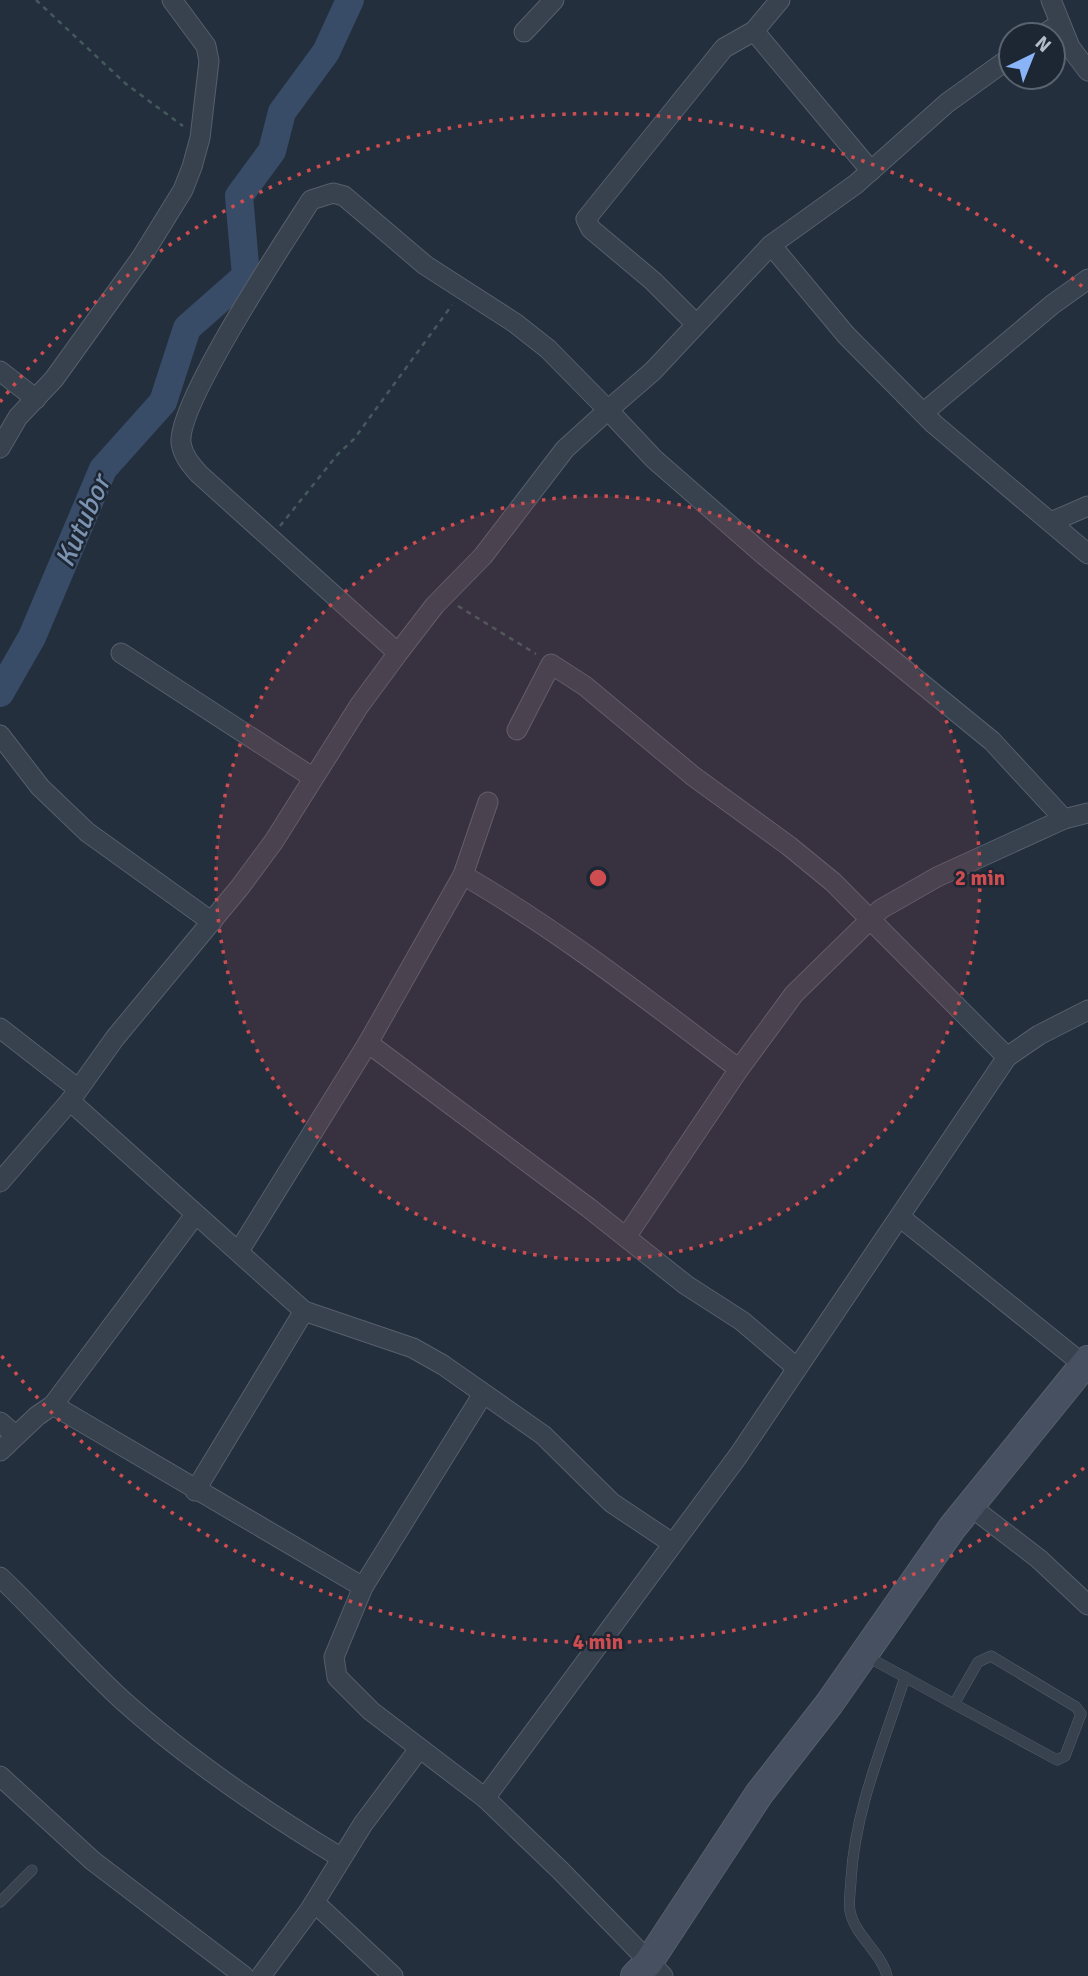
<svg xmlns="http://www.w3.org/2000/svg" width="1088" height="1976" font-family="Signika,sans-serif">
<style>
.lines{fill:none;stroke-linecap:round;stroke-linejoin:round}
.river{stroke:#394c67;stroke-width:28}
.lane-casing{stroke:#565f6c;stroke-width:11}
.street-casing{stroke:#565f6c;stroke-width:21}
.secondary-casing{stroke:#565f6c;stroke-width:30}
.path{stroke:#44595c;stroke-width:2.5;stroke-dasharray:5 5;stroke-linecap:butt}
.lane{stroke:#38414e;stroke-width:10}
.street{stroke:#38414e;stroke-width:19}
.secondary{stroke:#465061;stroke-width:28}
.ring{fill:none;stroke:#ce4d50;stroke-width:3.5;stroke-dasharray:3.5 7}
.labels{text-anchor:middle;stroke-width:5;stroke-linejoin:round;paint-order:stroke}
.water-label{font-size:28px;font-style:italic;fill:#7c92b1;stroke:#1d2633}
.centre{fill:#ce4d50;stroke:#1d2633;stroke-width:3.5}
.ring-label{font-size:21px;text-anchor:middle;font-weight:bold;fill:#ce4d50;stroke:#1d2633;stroke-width:5;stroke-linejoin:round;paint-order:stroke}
</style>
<rect width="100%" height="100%" fill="#242f3e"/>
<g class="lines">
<path class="river" d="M0,693l32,-56 71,-168 60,-67 24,-74 59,-52 -7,-80 33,-45 10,-39 44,-60 24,-52"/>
<defs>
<g id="lane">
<path d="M866,1656l191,104 8,-4 16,-42 -5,-7 -85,-51 -13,6 -24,42"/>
<path d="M0,1902l32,-32"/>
<path d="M887,1976c-6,-24 -32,-40 -37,-65 -2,-10 1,-22 1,-32 4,-70 33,-136 54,-202"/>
</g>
<g id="street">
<path d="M1051,0l19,47 18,24"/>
<path d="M754,31l117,140"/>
<path d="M524,32l30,-32"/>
<path d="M1043,35l16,-11"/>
<path d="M1011,57l-64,46 -91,81 -85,61 -118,126 -45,39 46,49 110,96 228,186 72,78"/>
<path d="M771,245l75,90 88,89 154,130"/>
<path d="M695,323l-42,-42 -62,-52 -5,-10 138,-171 30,-17 26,-31"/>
<path d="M0,371l36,28"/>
<path d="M923,413l130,-109 35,-25"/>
<path d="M0,448l18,-31 36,-38 87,-121 42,-68 9,-23 8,-29 9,-77 -3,-15 -34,-46"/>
<path d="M1051,522l37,-16"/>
<path d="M121,653l191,124"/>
<path d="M517,730l34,-66 34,22 108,90 96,70 44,36 174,175"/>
<path d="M0,735l40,52 47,45 125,90"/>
<path d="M463,875c97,56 186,126 276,194l-113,168"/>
<path d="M0,1028l77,60"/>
<path d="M368,1043l221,165 97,77 56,36 55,47"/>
<path d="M739,1069l55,-75 87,-85 56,-32 127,-58 24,-6"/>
<path d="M70,1101l234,210 109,37 30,17 100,70 69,68 60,40"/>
<path d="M0,1182l70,-81 45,-63 125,-151 34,-46 85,-135 39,-53 37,-48 48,-49 82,-107 43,-39 -60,-61 -33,-26 -90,-58 -81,-69 -11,-3 -22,7c-26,41 -134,203 -130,243 2,13 10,22 18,31l199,179"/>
<path d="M900,1217l184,148"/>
<path d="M239,1251l129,-208 95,-168 25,-73"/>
<path d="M483,1394l-120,193 -29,70 3,20 34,34 114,87 75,72 103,106"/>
<path d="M53,1405l310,182"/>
<path d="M0,1422l15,13"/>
<path d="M0,1451l37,-35 16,-11 142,-190"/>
<path d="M195,1491l109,-180"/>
<path d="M970,1506l69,53 49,46"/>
<path d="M0,1577c41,39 79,83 120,121 66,60 144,113 220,159"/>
<path d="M0,1776l93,85 151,115"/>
<path d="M485,1798l253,-342 269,-399 32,-22 49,-25"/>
<path d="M315,1903l78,73"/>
<path d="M261,1976l48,-65 54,-87 56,-75"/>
</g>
<path id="secondary" d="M635,1976l13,-13 111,-169 70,-90 123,-176 136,-168"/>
</defs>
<use href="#lane" class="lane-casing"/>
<use href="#street" class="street-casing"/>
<use href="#secondary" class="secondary-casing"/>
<g class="path">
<path d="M36,0l90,84 57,42"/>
<path d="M280,526l58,-72 16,-15 98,-134"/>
<path d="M458,606l78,48"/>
</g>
<use href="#lane" class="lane"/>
<use href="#street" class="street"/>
<use href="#secondary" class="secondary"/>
</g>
<circle cx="598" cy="878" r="382" fill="#ce4d50" fill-opacity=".12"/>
<g class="ring">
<circle cx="598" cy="878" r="382"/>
<path d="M1084 1468A764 764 0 0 1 0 1354M0 402A764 764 0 0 1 1084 288"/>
</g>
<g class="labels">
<g class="water-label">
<text transform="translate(82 521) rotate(-66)" y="10">Kutubor</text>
</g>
</g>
<circle cx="598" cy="878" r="10" class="centre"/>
<g class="ring-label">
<text x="980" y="885">2 min</text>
<text x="598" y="1649">4 min</text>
</g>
<g transform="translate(1032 56) rotate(43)"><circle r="33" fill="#1d2633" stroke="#59626f" stroke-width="2"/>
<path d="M0-5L12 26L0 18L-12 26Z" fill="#8ab4f8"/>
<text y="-10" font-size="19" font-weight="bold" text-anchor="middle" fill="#b4bcc9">N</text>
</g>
</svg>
